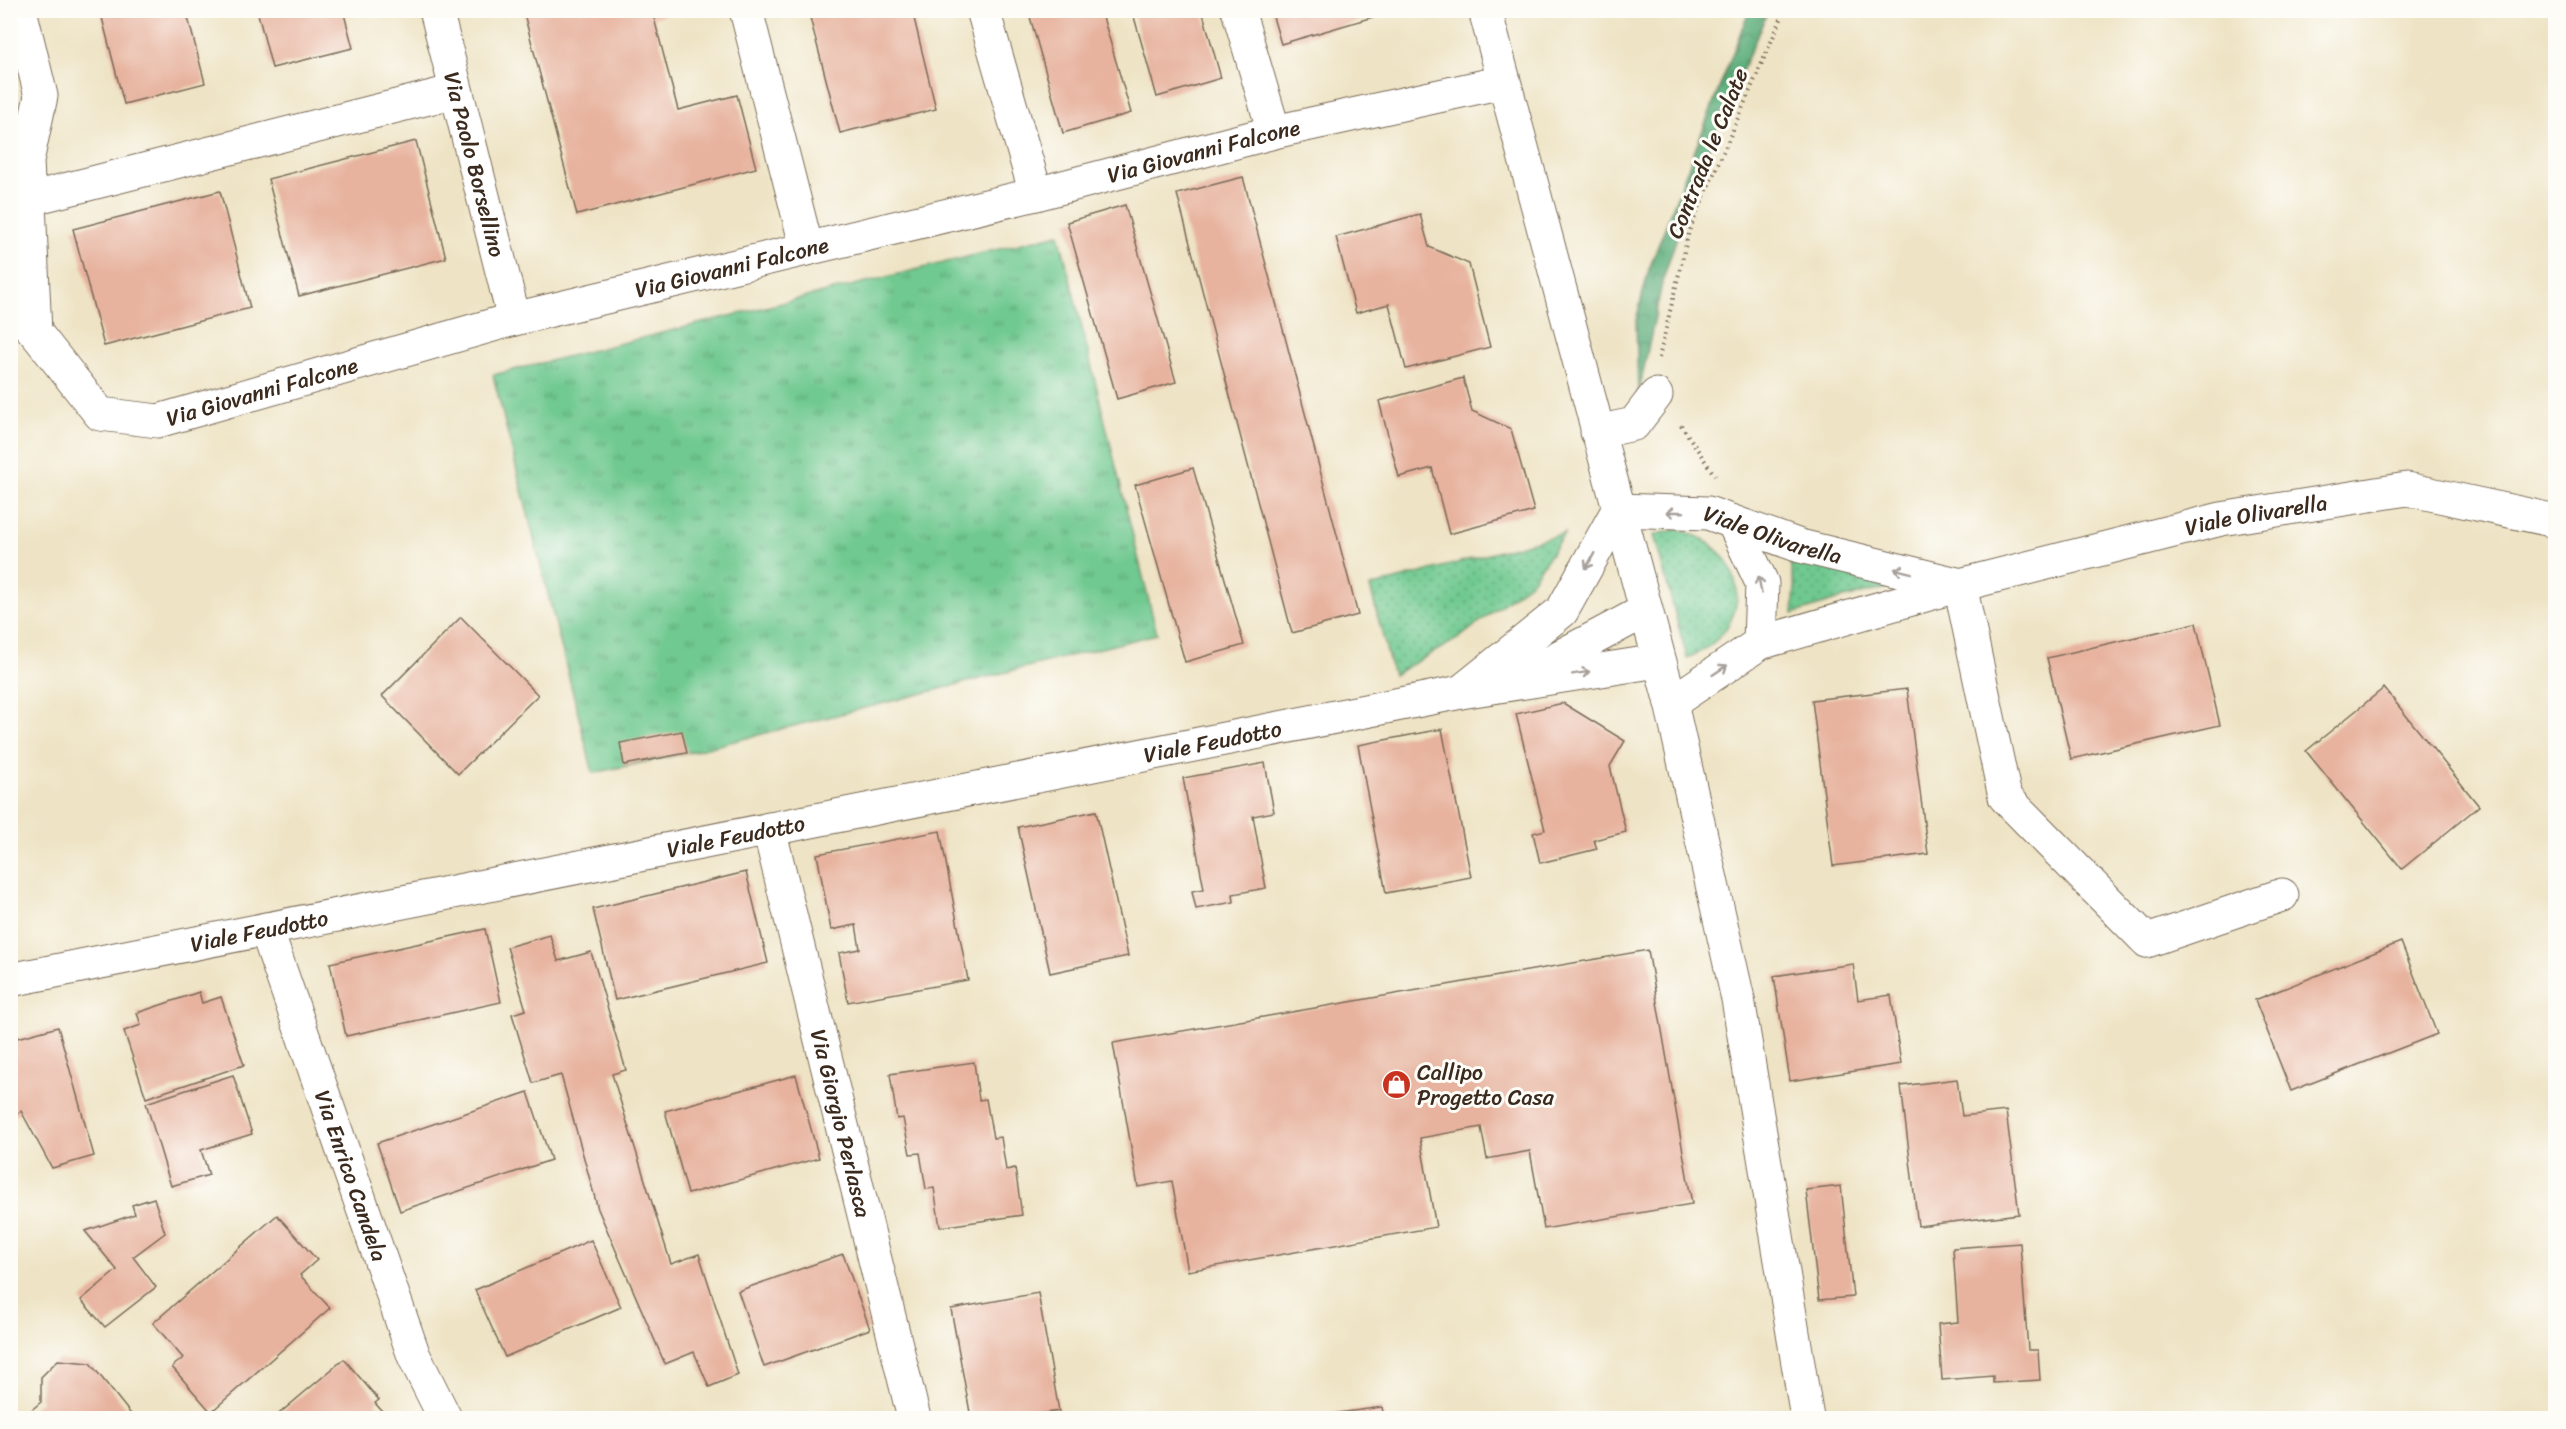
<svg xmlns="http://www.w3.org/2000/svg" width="2566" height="1429" font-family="Sriracha,sans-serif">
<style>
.grass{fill:url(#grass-dots);stroke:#557a57;stroke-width:1.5}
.forest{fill:url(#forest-crowns);stroke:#4b6c4c;stroke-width:1.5}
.park{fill:url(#park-tufts);stroke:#557a57;stroke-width:1.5}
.building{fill:#e7b29e}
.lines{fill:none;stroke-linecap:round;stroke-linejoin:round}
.minor-casing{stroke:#7a6b58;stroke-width:35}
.path{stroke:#7a6b58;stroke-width:4;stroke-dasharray:1.5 4.5;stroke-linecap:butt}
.minor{stroke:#fff;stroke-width:33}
.oneway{stroke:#a79f9a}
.labels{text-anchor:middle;stroke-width:6;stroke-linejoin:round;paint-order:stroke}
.street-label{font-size:22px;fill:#3b2a1e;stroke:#fdfcf7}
.poi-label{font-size:22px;fill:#3b2a1e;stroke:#fdfcf7;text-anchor:start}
</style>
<defs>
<pattern id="grass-dots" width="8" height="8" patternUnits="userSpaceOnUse" patternTransform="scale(1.5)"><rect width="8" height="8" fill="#6fc990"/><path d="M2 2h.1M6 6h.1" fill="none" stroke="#5ca375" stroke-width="1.8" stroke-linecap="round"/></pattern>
<pattern id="forest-crowns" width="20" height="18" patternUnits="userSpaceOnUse" patternTransform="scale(1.5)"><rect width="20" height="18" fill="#5bad7a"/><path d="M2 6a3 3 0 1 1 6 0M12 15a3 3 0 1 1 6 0" fill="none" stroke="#4c8d63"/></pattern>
<pattern id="park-tufts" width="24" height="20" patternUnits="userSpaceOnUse" patternTransform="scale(1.5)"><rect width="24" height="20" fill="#6fc990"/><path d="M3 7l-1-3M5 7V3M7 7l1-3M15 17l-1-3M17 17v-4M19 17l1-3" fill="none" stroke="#5ca375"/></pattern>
</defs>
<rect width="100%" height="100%" fill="#fdfcf7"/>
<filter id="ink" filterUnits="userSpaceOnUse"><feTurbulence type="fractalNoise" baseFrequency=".0167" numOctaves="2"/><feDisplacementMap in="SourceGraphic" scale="12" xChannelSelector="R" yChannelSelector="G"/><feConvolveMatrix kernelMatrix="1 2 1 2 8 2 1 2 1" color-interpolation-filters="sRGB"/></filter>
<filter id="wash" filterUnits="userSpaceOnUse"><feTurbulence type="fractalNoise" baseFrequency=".008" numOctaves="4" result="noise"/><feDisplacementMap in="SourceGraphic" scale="24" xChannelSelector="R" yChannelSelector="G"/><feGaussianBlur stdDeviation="1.35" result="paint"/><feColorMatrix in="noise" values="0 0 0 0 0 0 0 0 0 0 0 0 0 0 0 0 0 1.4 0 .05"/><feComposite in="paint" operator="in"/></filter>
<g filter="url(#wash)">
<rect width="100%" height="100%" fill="#eee3c4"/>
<g class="grass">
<path d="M1677,529c74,19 82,100 10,129l-33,-123z"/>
<path d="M1565,533l-34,49 -72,56 -66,37 -23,-88z"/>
<path d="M1789,560l119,23 -68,16 -47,15 2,-27z"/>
</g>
<path class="forest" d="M1749,11h19l-68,157 -37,111 -25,117 -2,-76 13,-51z"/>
<path class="park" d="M1059,234l98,400 -470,119 -94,20 -100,-398z"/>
<g id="blocks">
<g class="building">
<path d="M100,10h86l19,73 -81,21z"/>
<path d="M257,10h86l10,38 -81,20z"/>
<path d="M523,10h156l-25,8 24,92 59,-15 19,73 -179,47z"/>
<path d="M808,10h104l24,99 -96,24z"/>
<path d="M1028,10h73l30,103 -68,20z"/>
<path d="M1132,10h70l19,68 -64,19z"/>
<path d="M1271,10h119v2l-109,32z"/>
<path d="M416,141l30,117 -147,38 -31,-117z"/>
<path d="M1243,177l115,438 -66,18 -115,-439z"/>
<path d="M220,191l30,117 -146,38 -31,-117z"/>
<path d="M1125,205l51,177 -59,17 -50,-177z"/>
<path d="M1420,214l9,33 40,17 21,83 -84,22 -17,-65 -33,9 -20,-76z"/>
<path d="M1463,378l9,33 39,18 23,82 -85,23 -17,-66 -33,9 -20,-76z"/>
<path d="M1193,468l51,177 -59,17 -50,-177z"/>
<path d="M461,617l77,78 -80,79 -76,-78z"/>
<path d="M2196,623l24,102 -149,34 -24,-101z"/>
<path d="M2384,688l95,118 -77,63 -96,-118z"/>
<path d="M1907,689l21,165 -95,12 -21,-166z"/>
<path d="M1563,703l62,38 -15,25 16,66 -32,8 3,9 -57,14 -7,-30 12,-3 -29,-116z"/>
<path d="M1442,729l29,148 -85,16 -28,-148z"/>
<path d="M682,731l5,22 -63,12 -4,-22z"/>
<path d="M1265,763l9,49 -21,4 13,72 -33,6 1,8 -38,7 -4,-18 12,-2 -21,-111z"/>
<path d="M1096,811l32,145 -78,17 -32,-146z"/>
<path d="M940,831l28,149 -120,22 -9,-49 21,-4 -4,-24 -25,5 -14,-76z"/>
<path d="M746,872l22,91 -153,37 -22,-91z"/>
<path d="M485,929l16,73 -155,34 -16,-73z"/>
<path d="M550,935l8,26 33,-9 35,118 -14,4 59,190 28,-10 39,121 -29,12 -15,-35 -29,12 -67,-155 -37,-134 -28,8 -21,-69 14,-4 -19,-63z"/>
<path d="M2401,942l36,92 -146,57 -36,-91z"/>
<path d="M1648,950l44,254 -148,25 -14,-78 -43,8 -6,-32 -61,11 16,89 -248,44 -16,-90 -34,6 -25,-144z"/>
<path d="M1853,964l5,36 33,-5 10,69 -111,17 -16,-105z"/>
<path d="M199,992l3,11 19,-6 23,68 -98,33 -22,-67 17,-6 -4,-12z"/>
<path d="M58,1027l36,129 -42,12 -31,-57 -11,8v-79z"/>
<path d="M974,1062l5,38 7,-1 7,39 8,-1 5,33 9,-2 7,47 -82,12 -6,-39 -8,1 -6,-36 -10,1 -7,-36 -6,1 -7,-45z"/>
<path d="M233,1075l19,59 -51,16 8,25 -38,11 -25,-83z"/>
<path d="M796,1075l23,83 -131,36 -23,-83z"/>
<path d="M1957,1079l5,37 44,-5 13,103 -101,12 -17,-140z"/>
<path d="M528,1092l23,68 -151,51 -23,-68z"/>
<path d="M1841,1186l12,111 -34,3 -13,-110z"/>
<path d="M154,1198l11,35 -32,24 23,30 -51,40 -24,-27 36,-30 -32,-39 50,-17 -3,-9z"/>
<path d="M277,1215l40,45 -17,15 30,33 -119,104 -39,-45 11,-9 -30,-35z"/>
<path d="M591,1240l30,67 -116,50 -30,-67z"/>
<path d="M2020,1243l8,107h10l2,30 -47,3v-7l-51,4 -4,-56 20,-2 -5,-74z"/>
<path d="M843,1254l27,75 -106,38 -26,-76z"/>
<path d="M1038,1293l21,118 -46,7h-42l-20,-109z"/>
<path d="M344,1359l35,41 -4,3 13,15h-114z"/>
<path d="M58,1360l32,3 44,55h-112l19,-16v-25z"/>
<path d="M1382,1407l2,11h-74l-1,-1z"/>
</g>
</g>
</g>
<g filter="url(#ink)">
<use href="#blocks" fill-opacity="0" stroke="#7a6b58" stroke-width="1.5"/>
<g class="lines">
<defs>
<g id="minor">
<path d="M20,10l21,86 -14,65 8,171"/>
<path id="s1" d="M436,10l78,309"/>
<path d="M746,10l61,239"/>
<path d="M983,10l53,184"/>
<path d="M1238,10l36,122"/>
<path d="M1485,10l186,693 67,296 69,419"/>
<path d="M29,199l427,-108"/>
<path id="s2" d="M10,305l25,27 65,82 58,7 356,-102 522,-125 238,-62 229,-50"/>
<path d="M1597,432l37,-8 22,-29"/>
<path d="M1733,522l29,61 -2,60"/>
<path d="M1960,585l45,212 142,144 135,-46"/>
<path d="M1529,673l116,-62"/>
<path id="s3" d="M1462,691l100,-80 56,-101 90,3 92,33 157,38"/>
<path id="s4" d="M1671,703l89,-60 200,-58 261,-66 186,-30 149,32"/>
<path id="s5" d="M769,829l145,589"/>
<path id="s6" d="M266,929l148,427 31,62"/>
<path id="s7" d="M10,980l1451,-288 197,-31"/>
</g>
</defs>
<use href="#minor" class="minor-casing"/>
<g class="path">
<path d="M1659,358l30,-127 96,-221"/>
<path d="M1681,425l34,51"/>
</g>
<use href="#minor" class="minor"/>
</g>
<defs><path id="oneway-shaft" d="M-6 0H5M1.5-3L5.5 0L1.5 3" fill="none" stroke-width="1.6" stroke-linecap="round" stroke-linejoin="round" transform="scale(1.5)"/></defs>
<g class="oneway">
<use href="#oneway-shaft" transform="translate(1675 512) rotate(-178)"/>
<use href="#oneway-shaft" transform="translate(1590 561) rotate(119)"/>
<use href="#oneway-shaft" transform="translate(1903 571) rotate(-166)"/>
<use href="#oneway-shaft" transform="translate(1760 585) rotate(-100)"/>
<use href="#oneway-shaft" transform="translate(1720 670) rotate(-34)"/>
<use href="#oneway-shaft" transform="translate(1581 673) rotate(-9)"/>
</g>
</g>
<defs>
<symbol id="shop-disc" viewBox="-11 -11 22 22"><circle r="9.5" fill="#c8321e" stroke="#fdfcf7"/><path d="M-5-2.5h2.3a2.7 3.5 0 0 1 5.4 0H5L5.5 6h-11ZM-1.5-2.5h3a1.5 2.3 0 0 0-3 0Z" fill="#fff"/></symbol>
</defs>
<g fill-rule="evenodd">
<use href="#shop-disc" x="1380" y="1068" width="33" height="33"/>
</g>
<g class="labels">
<g class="street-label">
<text dy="8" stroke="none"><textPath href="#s2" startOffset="1280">Via Giovanni Falcone</textPath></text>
<text transform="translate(1707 153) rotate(-68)" y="8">Contrada le Calate</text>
<text dy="8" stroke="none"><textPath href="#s1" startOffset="159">Via Paolo Borsellino</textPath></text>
<text dy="8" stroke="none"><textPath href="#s2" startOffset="794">Via Giovanni Falcone</textPath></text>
<text dy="8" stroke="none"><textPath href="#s2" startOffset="308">Via Giovanni Falcone</textPath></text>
<text dy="8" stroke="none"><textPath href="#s4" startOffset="620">Viale Olivarella</textPath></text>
<text dy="8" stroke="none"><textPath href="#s3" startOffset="402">Viale Olivarella</textPath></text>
<text dy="8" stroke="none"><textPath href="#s7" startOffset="1226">Viale Feudotto</textPath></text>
<text dy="8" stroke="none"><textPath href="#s7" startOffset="740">Viale Feudotto</textPath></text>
<text dy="8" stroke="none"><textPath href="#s7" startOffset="254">Viale Feudotto</textPath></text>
<text dy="8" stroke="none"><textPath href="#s5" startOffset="303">Via Giorgio Perlasca</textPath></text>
<text dy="8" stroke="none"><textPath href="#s6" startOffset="261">Via Enrico Candela</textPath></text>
</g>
<g class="poi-label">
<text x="1417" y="1080">Callipo<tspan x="1417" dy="25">Progetto Casa</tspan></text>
</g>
</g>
<rect width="2566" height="1429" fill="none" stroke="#fdfcf7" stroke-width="36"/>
</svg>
